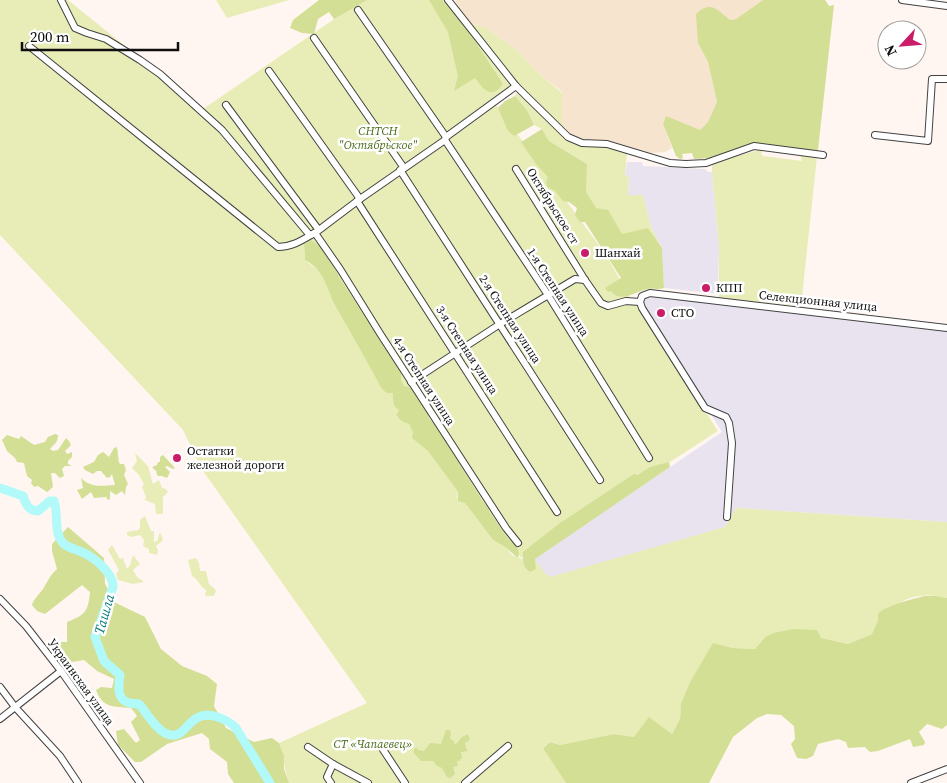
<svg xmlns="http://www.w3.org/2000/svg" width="947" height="783" font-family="'Source Serif 4',serif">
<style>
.industrial{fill:#e8e3ee}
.farmland{fill:#f7e4ce}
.green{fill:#e8edb7}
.forest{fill:#d3df95}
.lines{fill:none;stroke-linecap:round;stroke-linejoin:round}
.river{stroke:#b1faf9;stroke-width:9}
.minor-casing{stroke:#424242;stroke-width:8}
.minor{stroke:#fff;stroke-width:6}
.poi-dot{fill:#ca1c69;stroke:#fff;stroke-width:2}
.labels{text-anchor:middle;stroke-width:5;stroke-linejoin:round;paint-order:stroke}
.park-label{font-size:12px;font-style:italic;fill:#4b6c1a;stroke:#fff}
.street-label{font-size:12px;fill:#0f0f0f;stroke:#fff}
.poi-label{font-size:12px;fill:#0f0f0f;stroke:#fff;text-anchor:start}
.water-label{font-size:14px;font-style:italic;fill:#0f7f84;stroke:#fff}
</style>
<rect width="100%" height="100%" fill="#fff6f1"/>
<g class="industrial">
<path d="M627,162h15l1,4 62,3 3,3h4l7,74 -1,48 -54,-6 -2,-40 -11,-21 -8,-32h-15l1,-19h-4z"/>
<path d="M645,295l302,34v193l-210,-14 -12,19 -124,37 -51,13 -3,-1 -13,-17 188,-127 -80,-128z"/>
</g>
<path class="farmland" d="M455,0h308l-27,19 -7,1 -16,-12 -15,35 10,19 9,40 -2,8 -7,12 -8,8 -10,-3 -27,-3 9,24 -7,4 -14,1 -44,-13h-25l-14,-7 -6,-10v-31l-27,-22 -17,-19 -32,-23 -16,-5 -10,-12z"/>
<g class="green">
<path d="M0,0h68l135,109 159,-109h83l71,88 -20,17 110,150 27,48 7,6 78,122 -197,127 -110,-158 -102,-161 -5,4 1,17 15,12 8,12 6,20 59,89v8l6,9 -3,5c4,5 7,8 13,9l10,18 9,9 30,41 -1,5 8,6 28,37 12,7 7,8 10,4 3,6 11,4 -2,-10 13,16 3,2 175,-50 11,-19 211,14v76c-13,-3 -27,-4 -40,1 -7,3 -11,7 -19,8l-16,27 -24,10 -28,-6 -27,-9 -28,8 -10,12 -22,-1 -20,-4 -23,38 -9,21 -1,16 -8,15 -38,3 -20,-3 -54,11 -10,-3 -7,5 23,36h-277c-5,-14 -5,-27 -10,-40l88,-40 -166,-235 -18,-38 -183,-195z"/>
<path d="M216,0h73l-62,18z"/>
<path d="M470,23l16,5 32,23 17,19 27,23v30l6,10 -50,-48z"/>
<path d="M518,90l50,48 39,7 20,7 -2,24h4l-1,19h15l8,32 11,21 -14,-20 -26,7c-10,-15 -30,-25 -36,-43 -2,-8 0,-20 1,-28l-38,-23 -7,-12 -8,-4 -7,-15 -12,-14z"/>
<path d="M763,149l-2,5 2,2 39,5 -2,-7 17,3 -16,149 -82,-8v-52l-7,-74v-9z"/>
<path d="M135,453l13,13 5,18 6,-4 3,8 4,1 2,3 -5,5v17h-7l-1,-10 -10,-4 1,-3 -4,-10 2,-3 -5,-9 -7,-7 5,-7z"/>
<path d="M145,516l6,15h3v11l3,-1 3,-9 3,8 -7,6 2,4 -1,5 -8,-2v-4l-6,-3 1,-6 -4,-5 -9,2 -4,-2v-3l11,-2 2,-2v-8z"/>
<path d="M112,545l8,14 3,-1 4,11 3,-4 3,-10 7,9 -7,6 4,7 7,5 -11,2 -15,-4 -2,-6 3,-4 -11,-20z"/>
<path d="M196,558l3,5 1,8h6l3,13 7,6 -2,6h-9l1,-6c-7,-4 -7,-10 -14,-14l-4,-16z"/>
</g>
<g class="forest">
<path d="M319,0h48l-33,19 -5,-7 -11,7 -4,15 -12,-1 -12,-5 3,-8z"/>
<path d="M429,0h13l29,35 32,49c-12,16 -19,6 -28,-6l-21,13 4,-15 -10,-44z"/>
<path d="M763,0h62l4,6 5,-1 -16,145 -1,2 -69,-8 -36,14 -18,1 -2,-6 -10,1 1,4 -3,1 -4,-3 -13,-32 3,-8 34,14 8,-8 9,-20 -9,-40 -10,-19 -2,-29c15,-14 21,-4 34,6l6,-1z"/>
<path d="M515,96l12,14 7,15 -20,11 -6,-5 -10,-23 7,-7z"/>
<path d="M542,129l7,12 38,23 -1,28 10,16 12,2 14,24 26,-6 14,20 2,40c-6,2 -11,0 -16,1 -12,2 -27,15 -37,2l-3,1 -3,-4 16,-10 -36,-56h-5l-5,-7 2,-7 -8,-6 -6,-1 -8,-10 -8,-4 -1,-5 2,-5 -12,-13 -15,-22z"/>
<path d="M311,240c17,10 21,20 28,37l62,95v8l3,6 6,1 5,6 12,16 2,10 6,5 48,78 5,5 1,4 19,28 9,7 2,8 -1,4 -13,-11 -12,-7 -28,-37 -7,-2v-9l-30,-41 -16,-13 1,-6 -4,-8c-6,-1 -9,-4 -13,-9l3,-5c-7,-4 -6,-10 -6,-17h-6l-5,-4c-15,-27 -30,-55 -46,-82 -10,-18 -10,-36 -31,-47l-1,-16z"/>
<path d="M55,434l3,1c0,8 -4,9 -8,14l3,2 5,-1 8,-12 3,3 2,4 -6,6 2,3 5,-2v5l-4,4v3l4,2h-7l-3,3 2,7 -4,2 -5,-5h-4l2,14 -6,5 -9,-6 -4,1 -3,-4 1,-3 -5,-4 -3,-13 -7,-1 -2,-4 -8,-7 -5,-11 5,-5 12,4 2,-3 13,9 11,-3 3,-5z"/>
<path d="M117,447l2,16 2,1h3l2,6 -2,5 4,9 -2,3 -1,8 -3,-4 -6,4 -6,-4v8l-2,1 -2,-3 -12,1 -3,-6 -9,7 -5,-9 6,-2 -2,-10c10,10 21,8 34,7l-3,-11 -2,3 -3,1 -6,-7h-4l-4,3 -8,-4 -2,-3 11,-5 4,-7 5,-3 6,5 5,-9z"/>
<path d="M163,455l12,13 -2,1 -6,-3 -2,1 5,5 -3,6 -5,-2h-4l-2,-3 1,-1 -5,-5 5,-2 1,-3h2v-5z"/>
<path d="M669,462l1,5 -135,92 1,10 -6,3c-7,-5 -8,-12 -7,-20l37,-29 74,-49 4,1 12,-8z"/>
<path d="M68,527l36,31 1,26 11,19 29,14 16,32 21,17 25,10 10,8 -3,22 12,22 28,14 18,-4 7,5 5,13v13l5,14h-55l-6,-9 -1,-12 -17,-13 -1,-10 -7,-6 -35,11 -26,18h-6l-17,-17 -2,-14 8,-2 12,14 4,-3 -9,-18 6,-6 -6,-8c-17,-2 -28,1 -35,-18l5,-3 11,1 2,-9 -17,-8 -13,-11 -18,3 -13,-15 5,-6h9v-20c18,-7 21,-10 23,-30l-8,-7 -37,29 -8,-3 -5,-6c2,-7 7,-10 11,-16 5,-8 7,-14 14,-20l-5,-18v-7z"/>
<path d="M925,596h11l11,2v127l-5,4 -15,-5 -8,8 6,10 -1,3 -11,2 -3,-8 -32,12 -8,1 -5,-5 -17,1 -2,-6 -8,-3 -20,5 -5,12 -7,3 -9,-1 -6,-14 4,-5 -1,-13 -13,-11 -14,-1 -10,4 -24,19 -24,46h-143l-23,-35 7,-6 10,3 54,-11 20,3 15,-20 23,17 8,-15 1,-16 9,-21 23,-39 20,5 22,1 10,-12 9,-4 19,-4 24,1 4,8 27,6 24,-10 6,-13v-7c8,-9 35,-15 47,-18z"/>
<path d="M446,730h4l1,4 -1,5 3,1 2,5 7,-8 6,-3 2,6 -5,3 1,5 2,3 -7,1 1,7h-2v2h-3l1,5 -5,1 2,7 -5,4 -3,-1 -5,-9 -5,-2 -4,-5h-12l-8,-9 3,-5 2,3 6,1 6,-8 11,1z"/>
</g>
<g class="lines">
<path class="river" d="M0,488l23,8c3,8 5,15 15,15l12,-10h4c5,14 -1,31 9,42 5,6 18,7 25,12 10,6 26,20 25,32l-18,50 9,24 16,14c-1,9 -4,23 7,27 3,2 8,1 12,2 8,9 15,23 26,29 15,8 20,-7 29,-13 12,-10 32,-2 42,8l34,55"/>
<defs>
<g id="minor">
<path d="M61,0l14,28 12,5 19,6 34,21 20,14 62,56 86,103 3,2 3,-2"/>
<path d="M448,0l68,86 52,51 14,6 25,1 63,19 16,1 20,-1 48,-17 69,9"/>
<path d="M902,0l45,6"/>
<path d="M358,10l88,127"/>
<path d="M314,38l90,130"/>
<path d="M29,46l249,201c13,0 23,-6 33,-12"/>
<path d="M269,71l91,128"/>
<path d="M516,86l-70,51 -1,3 -85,59 -45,34 25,36 41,66 125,193 12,15"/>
<path d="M226,105l92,124"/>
<path d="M875,135l53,6 4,-62h15"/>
<path d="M445,140l103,155 101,163"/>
<path d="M516,169l69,111 16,23 7,3 18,-5 14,1"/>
<path d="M400,170l200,310"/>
<path d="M357,201l200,311"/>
<path d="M411,382l89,-58 75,-45 10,1"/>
<path d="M727,517l5,-74 -3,-20 -3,-6 -21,-9 -63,-100 -2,-6 2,-6 8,-3 297,35"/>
<path d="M0,599l26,27 35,45 79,112"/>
<path d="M0,687l15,20 45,49 18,27"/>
<path d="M0,719l61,-48"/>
<path d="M308,747l25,17 35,19"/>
<path d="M382,748l23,35"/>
<path d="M331,783l-4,-6 6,-13"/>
<path d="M465,783l43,-37"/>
<path d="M911,783l36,-14"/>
</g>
</defs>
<use href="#minor" class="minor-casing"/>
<use href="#minor" class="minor"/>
</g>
<g class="poi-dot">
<circle cx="585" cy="253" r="5"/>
<circle cx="706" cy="288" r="5"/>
<circle cx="661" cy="313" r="5"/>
<circle cx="177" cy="458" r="5"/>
</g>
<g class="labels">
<g class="park-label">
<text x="378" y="135">СНТСН<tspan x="378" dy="14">"Октябрьское"</tspan></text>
<text x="373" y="748">СТ «Чапаевец»</text>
</g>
<g class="street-label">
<text transform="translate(553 206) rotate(58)" y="4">Октябрьское ст</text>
<text transform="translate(558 292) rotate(57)" y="4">1-я Степная улица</text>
<text transform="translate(818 301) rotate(6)" y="4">Селекционная улица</text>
<text transform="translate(510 319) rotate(57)" y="4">2-я Степная улица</text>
<text transform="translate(467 350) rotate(57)" y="4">3-я Степная улица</text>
<text transform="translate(424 381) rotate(57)" y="4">4-я Степная улица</text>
<text transform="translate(81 682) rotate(54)" y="4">Украинская улица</text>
</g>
<g class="poi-label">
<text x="595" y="257">Шанхай</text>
<text x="716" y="292">КПП</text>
<text x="671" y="317">СТО</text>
<text x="187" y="455">Остатки<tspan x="187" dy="14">железной дороги</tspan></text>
</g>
<g class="water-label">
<text transform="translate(104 614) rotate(-74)" y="5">Ташла</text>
</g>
</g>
<g transform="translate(902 45) rotate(244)"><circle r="24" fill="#ffffff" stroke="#9f9f9f"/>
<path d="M0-4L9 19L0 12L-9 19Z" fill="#ca1c69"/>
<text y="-8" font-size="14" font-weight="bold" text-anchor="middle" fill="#0f0f0f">N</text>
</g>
<path d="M22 42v8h156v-8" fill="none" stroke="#0f0f0f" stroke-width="2.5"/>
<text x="30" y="42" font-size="15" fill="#0f0f0f" stroke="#ffffff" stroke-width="4" paint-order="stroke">200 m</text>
</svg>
